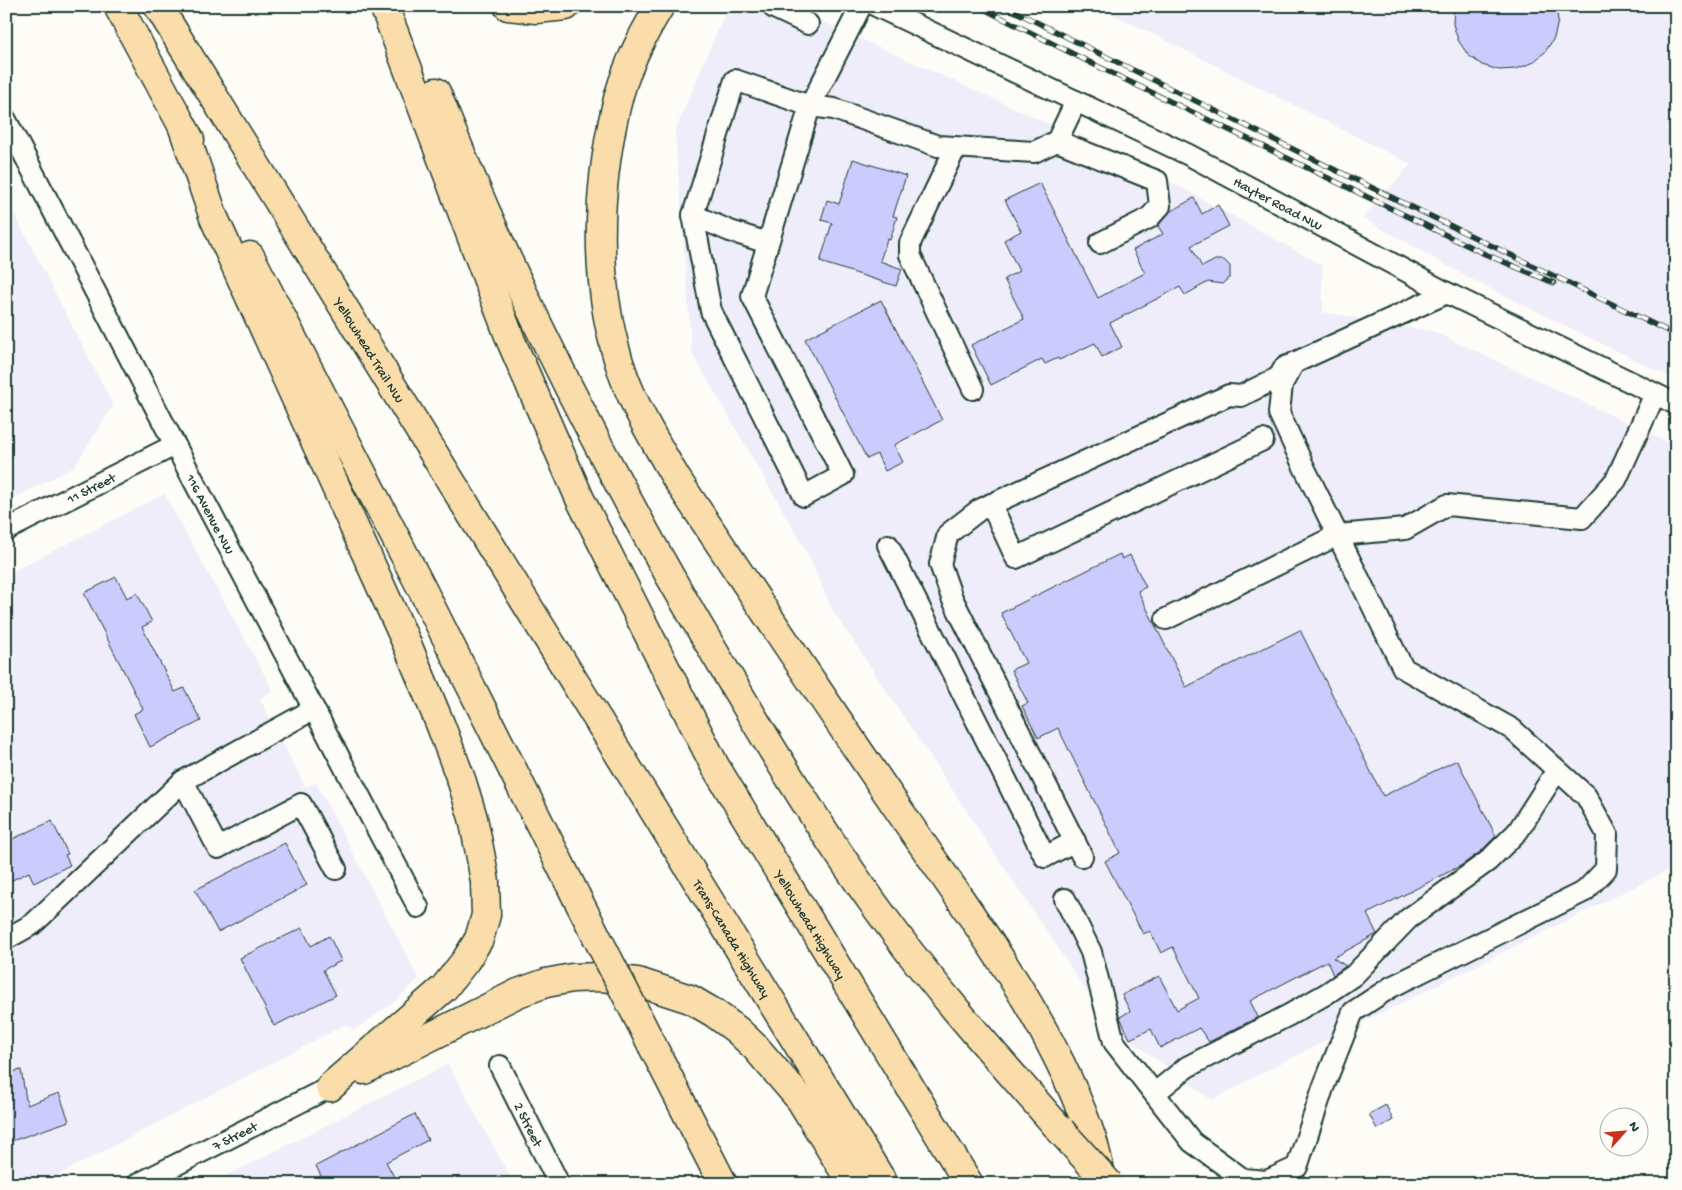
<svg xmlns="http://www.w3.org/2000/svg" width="1682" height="1190" font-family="'Gochi Hand',sans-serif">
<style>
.built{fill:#eeedf9}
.building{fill:#cccbfe;stroke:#1f3d34}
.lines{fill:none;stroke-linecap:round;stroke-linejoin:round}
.minor-casing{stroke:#1f3d34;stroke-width:24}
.highway-casing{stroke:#1f3d34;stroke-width:31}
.minor{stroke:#fdfcf7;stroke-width:20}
.highway{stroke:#faddab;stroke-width:28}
.rail-casing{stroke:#1f3d34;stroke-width:5.5}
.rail{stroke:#fdfcf7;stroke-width:4;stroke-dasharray:11;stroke-linecap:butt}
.highway-bridge-casing{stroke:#1f3d34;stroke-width:31;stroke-linecap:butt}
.highway-bridge{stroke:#faddab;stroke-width:28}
.labels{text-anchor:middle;stroke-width:4;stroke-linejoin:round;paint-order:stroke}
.street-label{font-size:14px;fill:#1f3d34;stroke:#fdfcf7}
</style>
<rect width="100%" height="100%" fill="#fdfcf7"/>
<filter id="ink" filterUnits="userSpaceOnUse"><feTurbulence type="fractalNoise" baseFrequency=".02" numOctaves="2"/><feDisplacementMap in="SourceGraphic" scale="10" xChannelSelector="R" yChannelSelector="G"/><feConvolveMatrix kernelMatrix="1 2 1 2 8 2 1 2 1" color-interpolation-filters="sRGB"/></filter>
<g filter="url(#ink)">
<g class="built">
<path d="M728,6h60l350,158 184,101 1,47 112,20 241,114v420l-399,199 -65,35 -103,-75 -277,-416 -25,-57 -115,-199 -17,-222z"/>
<path d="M1097,6h579v374l-205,-101 -108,-61 48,-54z"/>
<path d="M6,198l107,207 -39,62 -68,35z"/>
<path d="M164,494l109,196 -13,9 45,88 11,-4 103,196 -29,26 -36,25 -8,-6 -305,160h-20l-15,-27v-582z"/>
<path d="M448,1064l66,120h-304z"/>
</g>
<g class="building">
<path d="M1454,6h102l2,15 -4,17 -9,14 -13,11 -16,6 -17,1 -17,-5 -14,-10 -10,-15 -5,-16z"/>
<path d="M853,159l53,17 -13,40 4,1 -7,23 -3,-1 -7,22 22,8 -6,17 -76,-24 12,-39 -11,-3 6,-20 12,4z"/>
<path d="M1040,183l58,115 47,-25 -12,-23 30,-16 -5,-8 13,-15 23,-13 8,16 16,-9 11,21 -38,20 11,21 13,-7h9l6,6v11l-8,7 -14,-2 -23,13 -5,-8 -70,36 12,24 -20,10 -7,-14 -36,17 -1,-2 -13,6 -3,-5 -51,26 -20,-40 53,-26 -20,-40 15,-8 -15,-31 17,-9 -16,-31z"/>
<path d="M881,300l61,120 -48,25 9,17 -18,9 -8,-17 -10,5 -62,-120z"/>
<path d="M1120,554l2,5 8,-4 16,32 -8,4 48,96 114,-57 83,166 74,-36 39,76 -16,16 -18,13 -95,49 10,20 -44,24 13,8 -13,9 -6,-14 -77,40 8,16 -49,25 -10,-14 -39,20 -9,-19 -21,10 -10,-22 10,-6 -8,-16 37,-19 18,34 22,-12 -26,-51 -12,6 -11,-22 -7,3 -38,-73 15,-8 -62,-125 -20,10 -16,-32 6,-3 -17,-33 15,-7 -25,-50z"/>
<path d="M116,577l11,21 10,-5 15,29 -10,5 33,65 9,-4 17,33 -51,26 -16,-33 9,-5 -59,-116z"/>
<path d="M52,821l16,33 -3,1 5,10 -36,18 -5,-11 -23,11v-41z"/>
<path d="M285,843l22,42 -89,47 -23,-42z"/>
<path d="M302,928l9,18 18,-10 9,18 3,7 -18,9 13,25 -62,31 -34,-68z"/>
<path d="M21,1070l6,35 32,-12 10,28 -63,22v-70z"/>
<path d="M1386,1105l7,15 -16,9 -8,-15z"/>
<path d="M415,1114l13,26 -42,22 12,22h-73l-9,-18z"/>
</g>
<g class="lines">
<defs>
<g id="minor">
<path id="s1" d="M876,6l313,149 258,138 229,111"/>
<path d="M774,8l34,16"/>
<path id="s2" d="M6,120l169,325 243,462"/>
<path d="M1057,141l19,-40"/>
<path d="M955,149l-45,94v12l63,134"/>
<path d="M693,215l42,-135 75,26 51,-100"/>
<path d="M768,243l-38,-12 -37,-16 18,96 93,185 39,-21 -91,-179 58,-190 24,3 104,37 96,6 23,-11 100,40 3,25 -11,12 -49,25"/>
<path d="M991,504l25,54 247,-118"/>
<path id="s3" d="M6,530l169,-85"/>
<path d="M888,545l157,312 30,-16"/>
<path d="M1166,619l172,-84 67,-6 42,-24 135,13 34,-38 39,-86"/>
<path d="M183,781l35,67 83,-44 35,65"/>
<path d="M1082,856l-130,-258 -12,-34 8,-30 31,-24 250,-115 12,1 38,-19 5,-9 3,-2"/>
<path d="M1065,899l26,53 23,90 78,100 51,37 24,2 30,-14 26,-79 30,-76 38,-25 194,-96 21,-22 1,-35 -21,-38 -74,-67 -109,-61 -100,-203 -24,-52 3,-29 12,-21 153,-70"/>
<path d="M6,939l27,-15 150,-143 131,-72"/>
<path id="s4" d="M500,1066l59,118"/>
<path d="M1155,1093l32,-26 102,-52 37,-21 28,-19 54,-56 80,-58 30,-30 39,-61"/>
<path id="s5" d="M138,1184l192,-97"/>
</g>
<g id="highway">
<path d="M118,6l72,134"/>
<path id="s6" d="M158,6l726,1178"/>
<path id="s7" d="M384,6l127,335 69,158 135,267 254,418"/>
<path d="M508,6l28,3 30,-3"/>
<path d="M660,6c-19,31 -36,65 -44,101 -20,87 -23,184 8,270 13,35 33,68 52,101 75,113 150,226 227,338 71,105 149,204 190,326 4,13 6,27 10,40"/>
<path d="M436,92c78,197 175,388 284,570 55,93 111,186 176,272 51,69 109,132 165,197"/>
<path d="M182,125l32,93 193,426 34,82 21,56 11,36 8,40 4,24 1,33 -7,24 -13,21 -22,28 -114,99"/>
<path d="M250,256l172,333 154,307"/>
<path d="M653,1047l70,137"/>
<path d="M364,1070l154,-77 28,-10 26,-5 29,-1 37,5 52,17 24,14 23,17 19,18 44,51 52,85"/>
</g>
</defs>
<use href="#minor" class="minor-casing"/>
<use href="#highway" class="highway-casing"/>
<use href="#minor" class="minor"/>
<use href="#highway" class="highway"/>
<defs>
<g id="rail">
<path d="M978,6l115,58 295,143 97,47 69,29"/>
<path d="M1004,6l317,157 355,172"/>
</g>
</defs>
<use href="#rail" class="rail-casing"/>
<use href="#rail" class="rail"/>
<defs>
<g id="highway-bridge">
<path d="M576,896l77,151"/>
<path d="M1061,1131l48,53"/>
</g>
</defs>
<use href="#highway-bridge" class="highway-bridge-casing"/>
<use href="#highway-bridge" class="highway-bridge"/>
</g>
</g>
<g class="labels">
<g class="street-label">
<text dy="5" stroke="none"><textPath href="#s1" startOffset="448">Hayter Road NW</textPath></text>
<text dy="5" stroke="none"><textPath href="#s6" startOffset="404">Yellowhead Trail NW</textPath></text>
<text dy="5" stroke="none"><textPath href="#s3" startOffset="95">11 Street</textPath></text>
<text dy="5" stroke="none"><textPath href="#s2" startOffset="444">116 Avenue NW</textPath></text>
<text dy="5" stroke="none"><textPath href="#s7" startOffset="1015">Yellowhead Highway</textPath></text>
<text dy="5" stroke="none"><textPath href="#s6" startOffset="1095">Trans-Canada Highway</textPath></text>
<text dy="5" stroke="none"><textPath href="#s4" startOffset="65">2 Street</textPath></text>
<text dy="5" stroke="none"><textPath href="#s5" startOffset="108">7 Street</textPath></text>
</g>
</g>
<rect width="1682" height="1190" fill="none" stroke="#fdfcf7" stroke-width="25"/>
<rect x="12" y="12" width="1657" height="1165" fill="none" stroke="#1f3d34" stroke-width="2" filter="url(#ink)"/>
<g transform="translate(1624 1132) rotate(63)"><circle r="24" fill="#fdfcf7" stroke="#a4b0a9"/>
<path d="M0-4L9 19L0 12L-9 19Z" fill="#c8321e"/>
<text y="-8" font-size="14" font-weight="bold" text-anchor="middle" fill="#1f3d34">N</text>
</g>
</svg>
